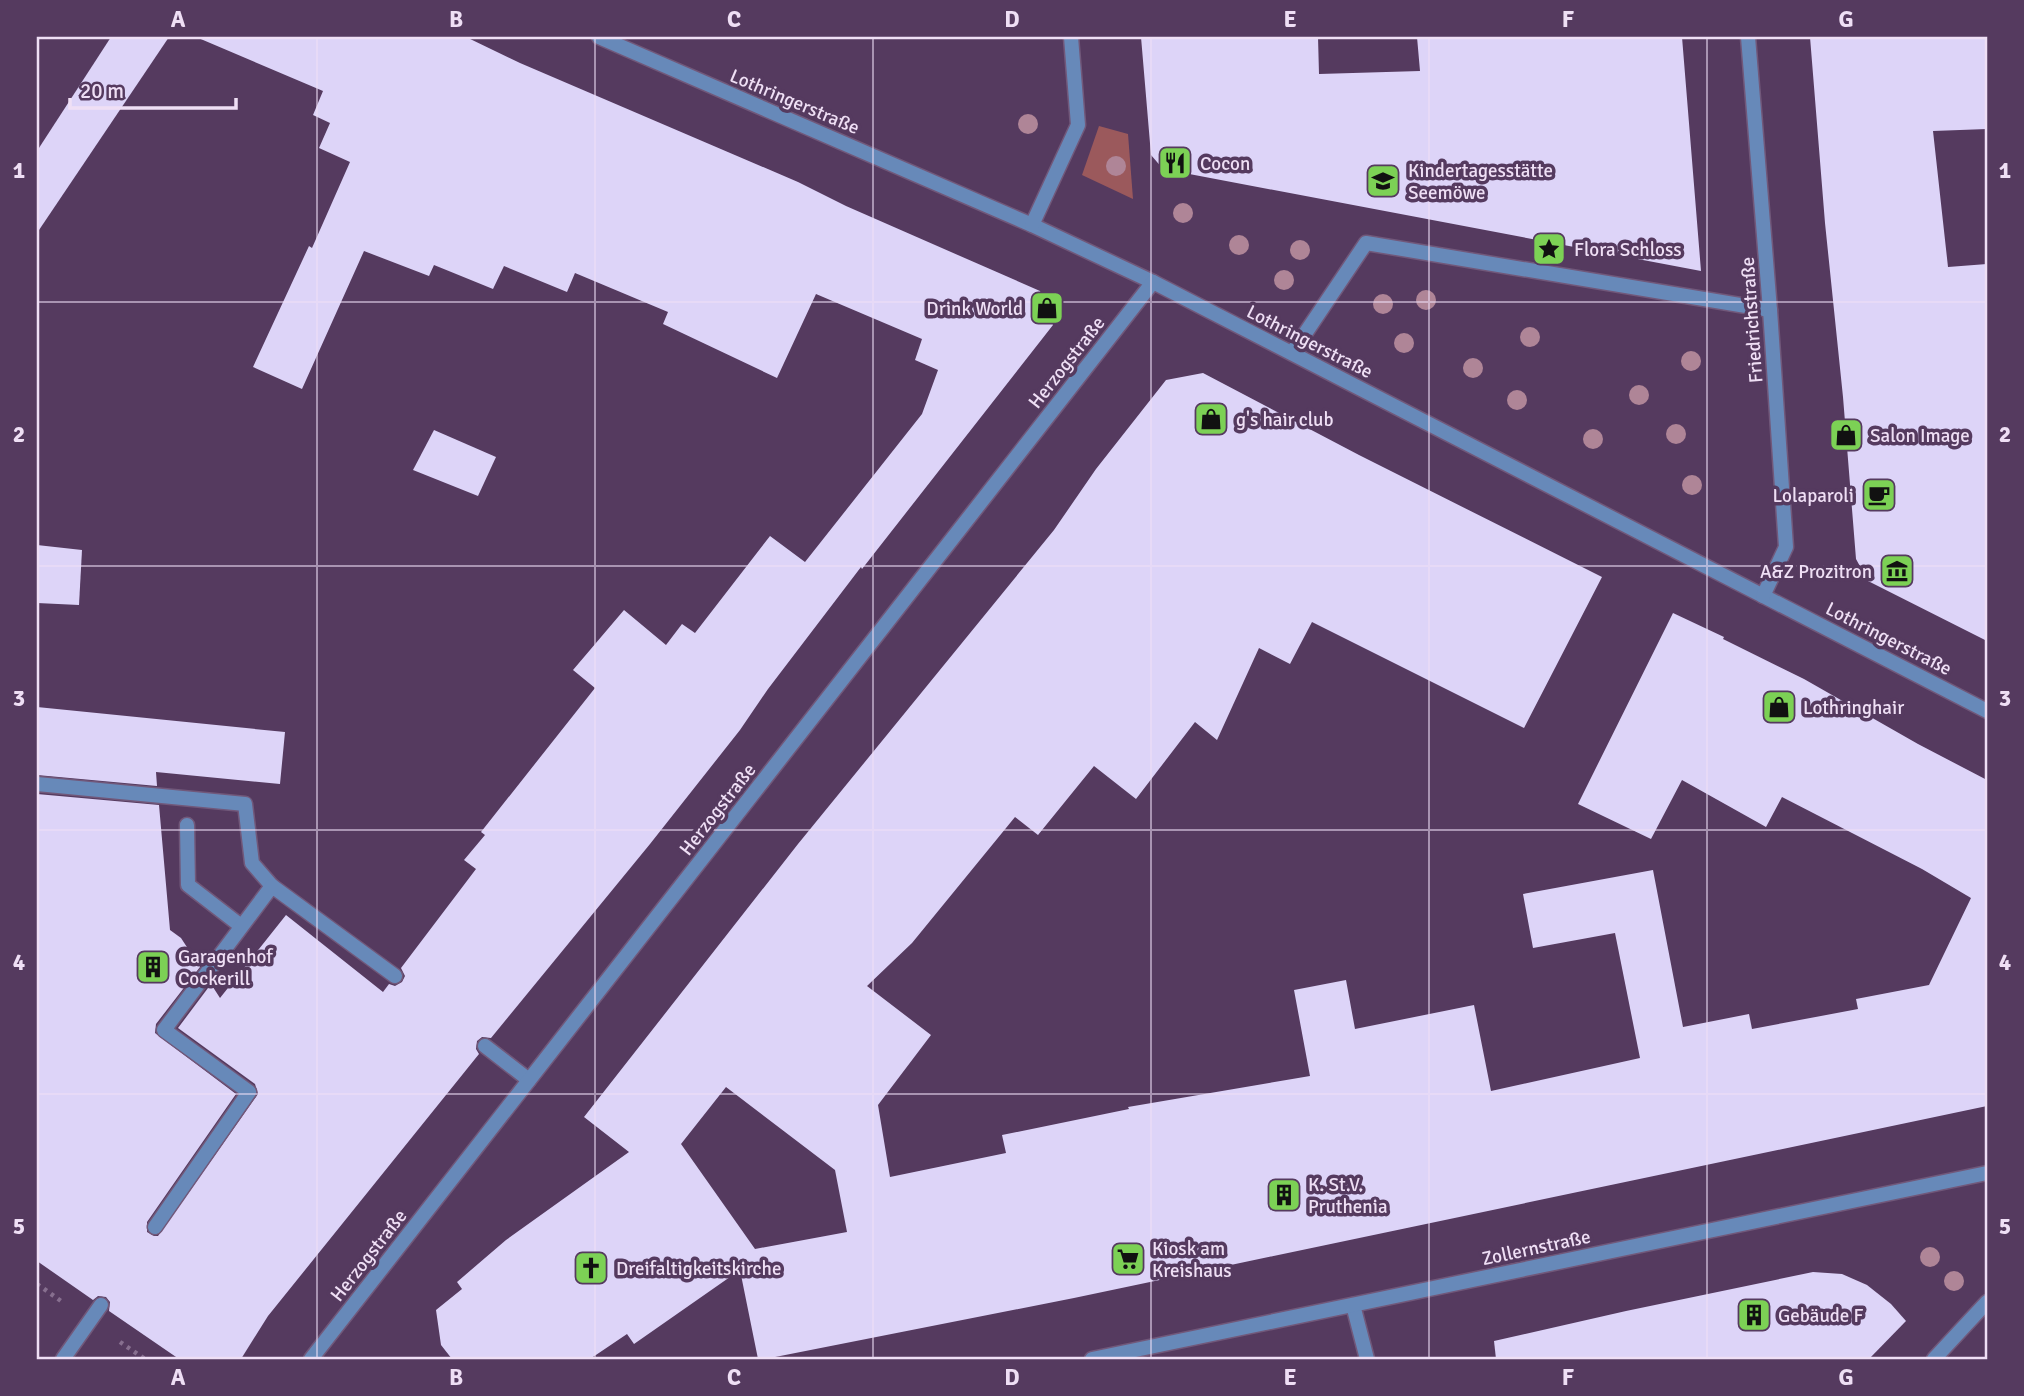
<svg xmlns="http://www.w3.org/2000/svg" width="2024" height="1396" font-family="Signika,sans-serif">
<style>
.green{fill:#9b595c}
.building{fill:#ddd4f8;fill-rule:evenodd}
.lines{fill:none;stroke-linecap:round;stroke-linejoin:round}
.service-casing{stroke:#71587a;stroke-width:17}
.minor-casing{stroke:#71587a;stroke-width:17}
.tertiary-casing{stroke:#71587a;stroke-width:17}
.path{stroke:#876f8f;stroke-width:4.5;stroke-dasharray:3.5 5;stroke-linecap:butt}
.service{stroke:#6789b9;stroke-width:14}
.minor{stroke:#6789b9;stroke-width:14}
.tertiary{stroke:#6789b9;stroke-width:14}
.tree{fill:#af8597}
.grid{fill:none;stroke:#efdff5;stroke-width:2;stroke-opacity:0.55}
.labels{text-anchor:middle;stroke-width:7;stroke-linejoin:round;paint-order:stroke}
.street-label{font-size:19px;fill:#efdff5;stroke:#553a5f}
.poi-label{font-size:19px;fill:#efdff5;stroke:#553a5f;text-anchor:start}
.neatline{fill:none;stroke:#efdff5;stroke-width:2.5}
.grid-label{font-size:23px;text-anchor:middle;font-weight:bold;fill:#efdff5}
</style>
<rect width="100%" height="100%" fill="#553a5f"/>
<path class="green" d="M1099,126l29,8 5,65 -51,-24z"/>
<g class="building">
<path d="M111,37h58l-132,196v-82z"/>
<path d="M196,37h270l54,26 278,119 48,24 194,85 13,34 -191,244 -1,-2 -93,122 -28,41 -90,114 -159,194 -9,-1 -5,4 -1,8 3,5 -211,262 -27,43h-62l-70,-48 1,-9 -4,-5 -8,-1 -5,4 -56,-39v-467l122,11 11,125 11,8 19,29 -44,57 -1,9 81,61 -89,128v10l7,4h4l100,-142 -3,-10 -77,-56 33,-44 9,14 66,-83 97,77 6,-8 6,2 7,-4 3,-6 -4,-8 75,-99 -12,-9 21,-25 -4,-3 114,-144 -22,-18 51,-60 42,35 16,-21 13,9 75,-97 35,26 117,-148 16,-44 -23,-10 7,-21 -106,-45 -39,84 -114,-54 5,-12 -93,-39 -8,19 -63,-26 -11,23 -59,-24 -5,11 -65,-25 -62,138 -49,-22 56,-121 3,2 38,-86 -31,-14 11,-25 -17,-8 10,-24z"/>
<path d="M1141,37h177l1,37 101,-3 -3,-34h265l19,234 -538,-102 -12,-14z"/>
<path d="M1810,37h177v92l-54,2 15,136 39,-3v377l-119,-60 -12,-22 -13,-162 -18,-174z"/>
<path d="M1203,373l156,82 243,122 -78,151 -212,-106 -22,42 -31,-16 -42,92 -22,-18 -59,77 -42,-33 -56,69 -23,-18 -103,126 -45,43 64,49 -53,70 12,72 116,-24 -4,-18 127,-26 -1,-2 182,-31 -16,-86 52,-10 9,49 119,-24 17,86 149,-33 -25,-125 -82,15 -10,-54 130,-24 30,157 66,-13 3,15 106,-20 -2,-10 73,-14 42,-87 -49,-29 -140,-72 -16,30 -84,-47 -31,59 -73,-35 95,-191 51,24 -1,2 81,40 114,65 69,36v326l-913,192 -309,61h-7l-18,-89 -106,74 -7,-10 -37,25h-138l-11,-14 -5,-35 26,-21 -5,-7 49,-42 123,-88 -45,-35 214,-273 256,-314 42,-61 70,-89zM726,1087l109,83 12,62 -92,17 -74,-105z"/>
<path d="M434,430l62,27 -18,39 -65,-26z"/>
<path d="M37,545l45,5 -3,55 -42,-2z"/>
<path d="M37,707l248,25 -5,52 -124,-12 1,14 -120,-11z"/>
<path d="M1813,1272l29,2 25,11 24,19 15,17 -37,38h-373l-2,-18 132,-30z"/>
</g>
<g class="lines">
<defs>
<g id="service">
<path d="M1292,353l74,-110 404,67"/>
<path d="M37,784l208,20 7,59 20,23"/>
<path d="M187,825l1,60 53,41"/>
<path d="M485,1046l44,34"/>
<path d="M155,1227l94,-135 -85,-62 108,-144 123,90"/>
<path d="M1353,1305l14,54"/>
<path d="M63,1359l38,-54"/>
</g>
<g id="minor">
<path d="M599,37l433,188 121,57 834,429"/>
<path d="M1748,37l22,273 16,237 -23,49"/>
<path d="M1032,225l46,-100 -7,-88"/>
<path d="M311,1359l842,-1077"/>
<path d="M1934,1359l53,-57"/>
</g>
<path id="tertiary" d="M1092,1359l895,-186"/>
</defs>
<use href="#service" class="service-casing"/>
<use href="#minor" class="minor-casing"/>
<use href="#tertiary" class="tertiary-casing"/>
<g class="path">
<path d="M37,1284l24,17"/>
<path d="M120,1342l25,17"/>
</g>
<use href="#service" class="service"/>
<use href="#minor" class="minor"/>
<use href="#tertiary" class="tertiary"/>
</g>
<g class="tree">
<circle cx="1028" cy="124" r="10"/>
<circle cx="1116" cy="166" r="10"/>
<circle cx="1183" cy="213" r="10"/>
<circle cx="1239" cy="245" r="10"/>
<circle cx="1300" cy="250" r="10"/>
<circle cx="1284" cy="280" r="10"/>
<circle cx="1426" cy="300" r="10"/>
<circle cx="1383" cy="304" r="10"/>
<circle cx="1530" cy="337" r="10"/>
<circle cx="1404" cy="343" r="10"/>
<circle cx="1691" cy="361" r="10"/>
<circle cx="1473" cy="368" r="10"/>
<circle cx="1639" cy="395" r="10"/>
<circle cx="1517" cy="400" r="10"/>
<circle cx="1676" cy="434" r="10"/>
<circle cx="1593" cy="439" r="10"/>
<circle cx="1692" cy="485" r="10"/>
<circle cx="1930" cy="1257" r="10"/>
<circle cx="1954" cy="1281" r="10"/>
</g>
<path class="grid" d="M317,37v1322M595,37v1322M873,37v1322M1151,37v1322M1429,37v1322M1707,37v1322M37,302h1950M37,566h1950M37,830h1950M37,1094h1950"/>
<defs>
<symbol id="restaurant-square" viewBox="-11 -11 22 22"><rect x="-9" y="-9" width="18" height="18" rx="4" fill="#7cd155" stroke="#553a5f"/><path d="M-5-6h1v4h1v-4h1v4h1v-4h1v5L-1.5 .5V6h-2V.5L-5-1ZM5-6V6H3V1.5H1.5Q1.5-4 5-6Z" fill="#111"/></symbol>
<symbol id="school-square" viewBox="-11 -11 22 22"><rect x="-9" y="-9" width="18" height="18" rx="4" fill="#7cd155" stroke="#553a5f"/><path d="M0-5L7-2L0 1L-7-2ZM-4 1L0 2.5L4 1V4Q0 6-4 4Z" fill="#111"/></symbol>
<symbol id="sight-square" viewBox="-11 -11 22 22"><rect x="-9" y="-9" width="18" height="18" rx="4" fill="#7cd155" stroke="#553a5f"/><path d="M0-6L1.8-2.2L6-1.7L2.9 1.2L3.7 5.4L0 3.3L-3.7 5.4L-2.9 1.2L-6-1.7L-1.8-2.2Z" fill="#111"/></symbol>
<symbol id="shop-square" viewBox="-11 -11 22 22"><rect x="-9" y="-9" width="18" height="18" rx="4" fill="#7cd155" stroke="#553a5f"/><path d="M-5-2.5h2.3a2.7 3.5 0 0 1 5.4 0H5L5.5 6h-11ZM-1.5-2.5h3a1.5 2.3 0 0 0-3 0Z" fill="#111"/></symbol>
<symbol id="cafe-square" viewBox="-11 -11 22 22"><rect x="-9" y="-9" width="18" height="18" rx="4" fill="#7cd155" stroke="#553a5f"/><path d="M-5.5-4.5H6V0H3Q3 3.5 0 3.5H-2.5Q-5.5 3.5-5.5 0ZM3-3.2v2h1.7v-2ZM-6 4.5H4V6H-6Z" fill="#111"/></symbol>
<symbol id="museum-square" viewBox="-11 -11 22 22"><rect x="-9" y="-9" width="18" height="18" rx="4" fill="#7cd155" stroke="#553a5f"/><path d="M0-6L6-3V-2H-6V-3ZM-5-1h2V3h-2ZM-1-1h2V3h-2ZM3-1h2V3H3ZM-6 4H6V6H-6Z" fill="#111"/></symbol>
<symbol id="building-square" viewBox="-11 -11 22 22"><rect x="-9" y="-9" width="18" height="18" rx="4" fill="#7cd155" stroke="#553a5f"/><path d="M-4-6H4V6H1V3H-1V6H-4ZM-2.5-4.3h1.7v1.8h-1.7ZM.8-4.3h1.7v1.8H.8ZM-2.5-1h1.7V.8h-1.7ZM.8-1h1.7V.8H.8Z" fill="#111"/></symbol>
<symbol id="supermarket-square" viewBox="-11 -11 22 22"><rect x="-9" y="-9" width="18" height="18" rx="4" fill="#7cd155" stroke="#553a5f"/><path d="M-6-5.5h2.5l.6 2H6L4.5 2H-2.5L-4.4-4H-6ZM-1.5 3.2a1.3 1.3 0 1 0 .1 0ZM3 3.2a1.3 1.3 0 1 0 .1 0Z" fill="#111"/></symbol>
<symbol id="church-square" viewBox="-11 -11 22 22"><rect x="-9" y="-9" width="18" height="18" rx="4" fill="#7cd155" stroke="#553a5f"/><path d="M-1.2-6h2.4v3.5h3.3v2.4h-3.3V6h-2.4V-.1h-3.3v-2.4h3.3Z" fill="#111"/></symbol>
</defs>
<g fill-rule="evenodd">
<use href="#restaurant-square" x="1156" y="144" width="38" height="38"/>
<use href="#school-square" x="1364" y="162" width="38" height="38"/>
<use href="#sight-square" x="1530" y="230" width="38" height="38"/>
<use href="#shop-square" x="1028" y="289" width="38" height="38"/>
<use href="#shop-square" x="1192" y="400" width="38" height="38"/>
<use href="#shop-square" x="1827" y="416" width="38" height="38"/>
<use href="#cafe-square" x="1860" y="476" width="38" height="38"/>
<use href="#museum-square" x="1878" y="552" width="38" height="38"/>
<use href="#shop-square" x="1760" y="688" width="38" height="38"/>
<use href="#building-square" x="134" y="948" width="38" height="38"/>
<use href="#building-square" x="1265" y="1176" width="38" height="38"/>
<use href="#supermarket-square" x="1109" y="1240" width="38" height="38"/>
<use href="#church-square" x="572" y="1249" width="38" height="38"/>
<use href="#building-square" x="1735" y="1296" width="38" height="38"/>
</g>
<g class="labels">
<g class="street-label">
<text transform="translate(795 101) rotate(23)" y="7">Lothringerstraße</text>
<text transform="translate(1751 320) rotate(-94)" y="7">Friedrichstraße</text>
<text transform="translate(1310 341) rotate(27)" y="7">Lothringerstraße</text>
<text transform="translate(1066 362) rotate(-52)" y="7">Herzogstraße</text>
<text transform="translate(1889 638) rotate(27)" y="7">Lothringerstraße</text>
<text transform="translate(717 809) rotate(-52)" y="7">Herzogstraße</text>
<text transform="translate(1536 1247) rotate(-12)" y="7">Zollernstraße</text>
<text transform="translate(368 1255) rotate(-52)" y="7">Herzogstraße</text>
</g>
<g class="poi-label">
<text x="1200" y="170">Cocon</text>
<text x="1408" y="177">Kindertagesstätte<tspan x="1408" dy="22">Seemöwe</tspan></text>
<text x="1574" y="256">Flora Schloss</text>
<text x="1023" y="315" text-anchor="end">Drink World</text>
<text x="1236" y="426">g's hair club</text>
<text x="1870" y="442">Salon Image</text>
<text x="1854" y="502" text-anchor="end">Lolaparoli</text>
<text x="1872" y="578" text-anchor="end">A&amp;Z Prozitron</text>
<text x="1803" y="714">Lothringhair</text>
<text x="178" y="963">Garagenhof<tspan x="178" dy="22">Cockerill</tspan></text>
<text x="1308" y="1191">K. St.V.<tspan x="1308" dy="22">Pruthenia</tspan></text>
<text x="1152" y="1255">Kiosk am<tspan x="1152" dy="22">Kreishaus</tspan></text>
<text x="616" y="1275">Dreifaltigkeitskirche</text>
<text x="1778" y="1322">Gebäude F</text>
</g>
</g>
<rect width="2024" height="1396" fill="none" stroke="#553a5f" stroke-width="77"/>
<path d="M70 98v10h166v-10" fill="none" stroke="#efdff5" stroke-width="3.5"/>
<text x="80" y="98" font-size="21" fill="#efdff5" stroke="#553a5f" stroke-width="5" paint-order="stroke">20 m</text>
<rect x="38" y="38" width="1948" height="1320" class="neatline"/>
<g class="grid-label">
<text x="178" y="27">A</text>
<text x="456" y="27">B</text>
<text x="734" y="27">C</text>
<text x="1012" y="27">D</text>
<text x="1290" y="27">E</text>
<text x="1568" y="27">F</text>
<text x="1846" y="27">G</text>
<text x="19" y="178">1</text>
<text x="2005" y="178">1</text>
<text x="19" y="442">2</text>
<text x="2005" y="442">2</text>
<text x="19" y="706">3</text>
<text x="2005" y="706">3</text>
<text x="19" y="970">4</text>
<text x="2005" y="970">4</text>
<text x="19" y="1234">5</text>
<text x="2005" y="1234">5</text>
<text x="178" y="1385">A</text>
<text x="456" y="1385">B</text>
<text x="734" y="1385">C</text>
<text x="1012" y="1385">D</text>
<text x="1290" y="1385">E</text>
<text x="1568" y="1385">F</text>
<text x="1846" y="1385">G</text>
</g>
</svg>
